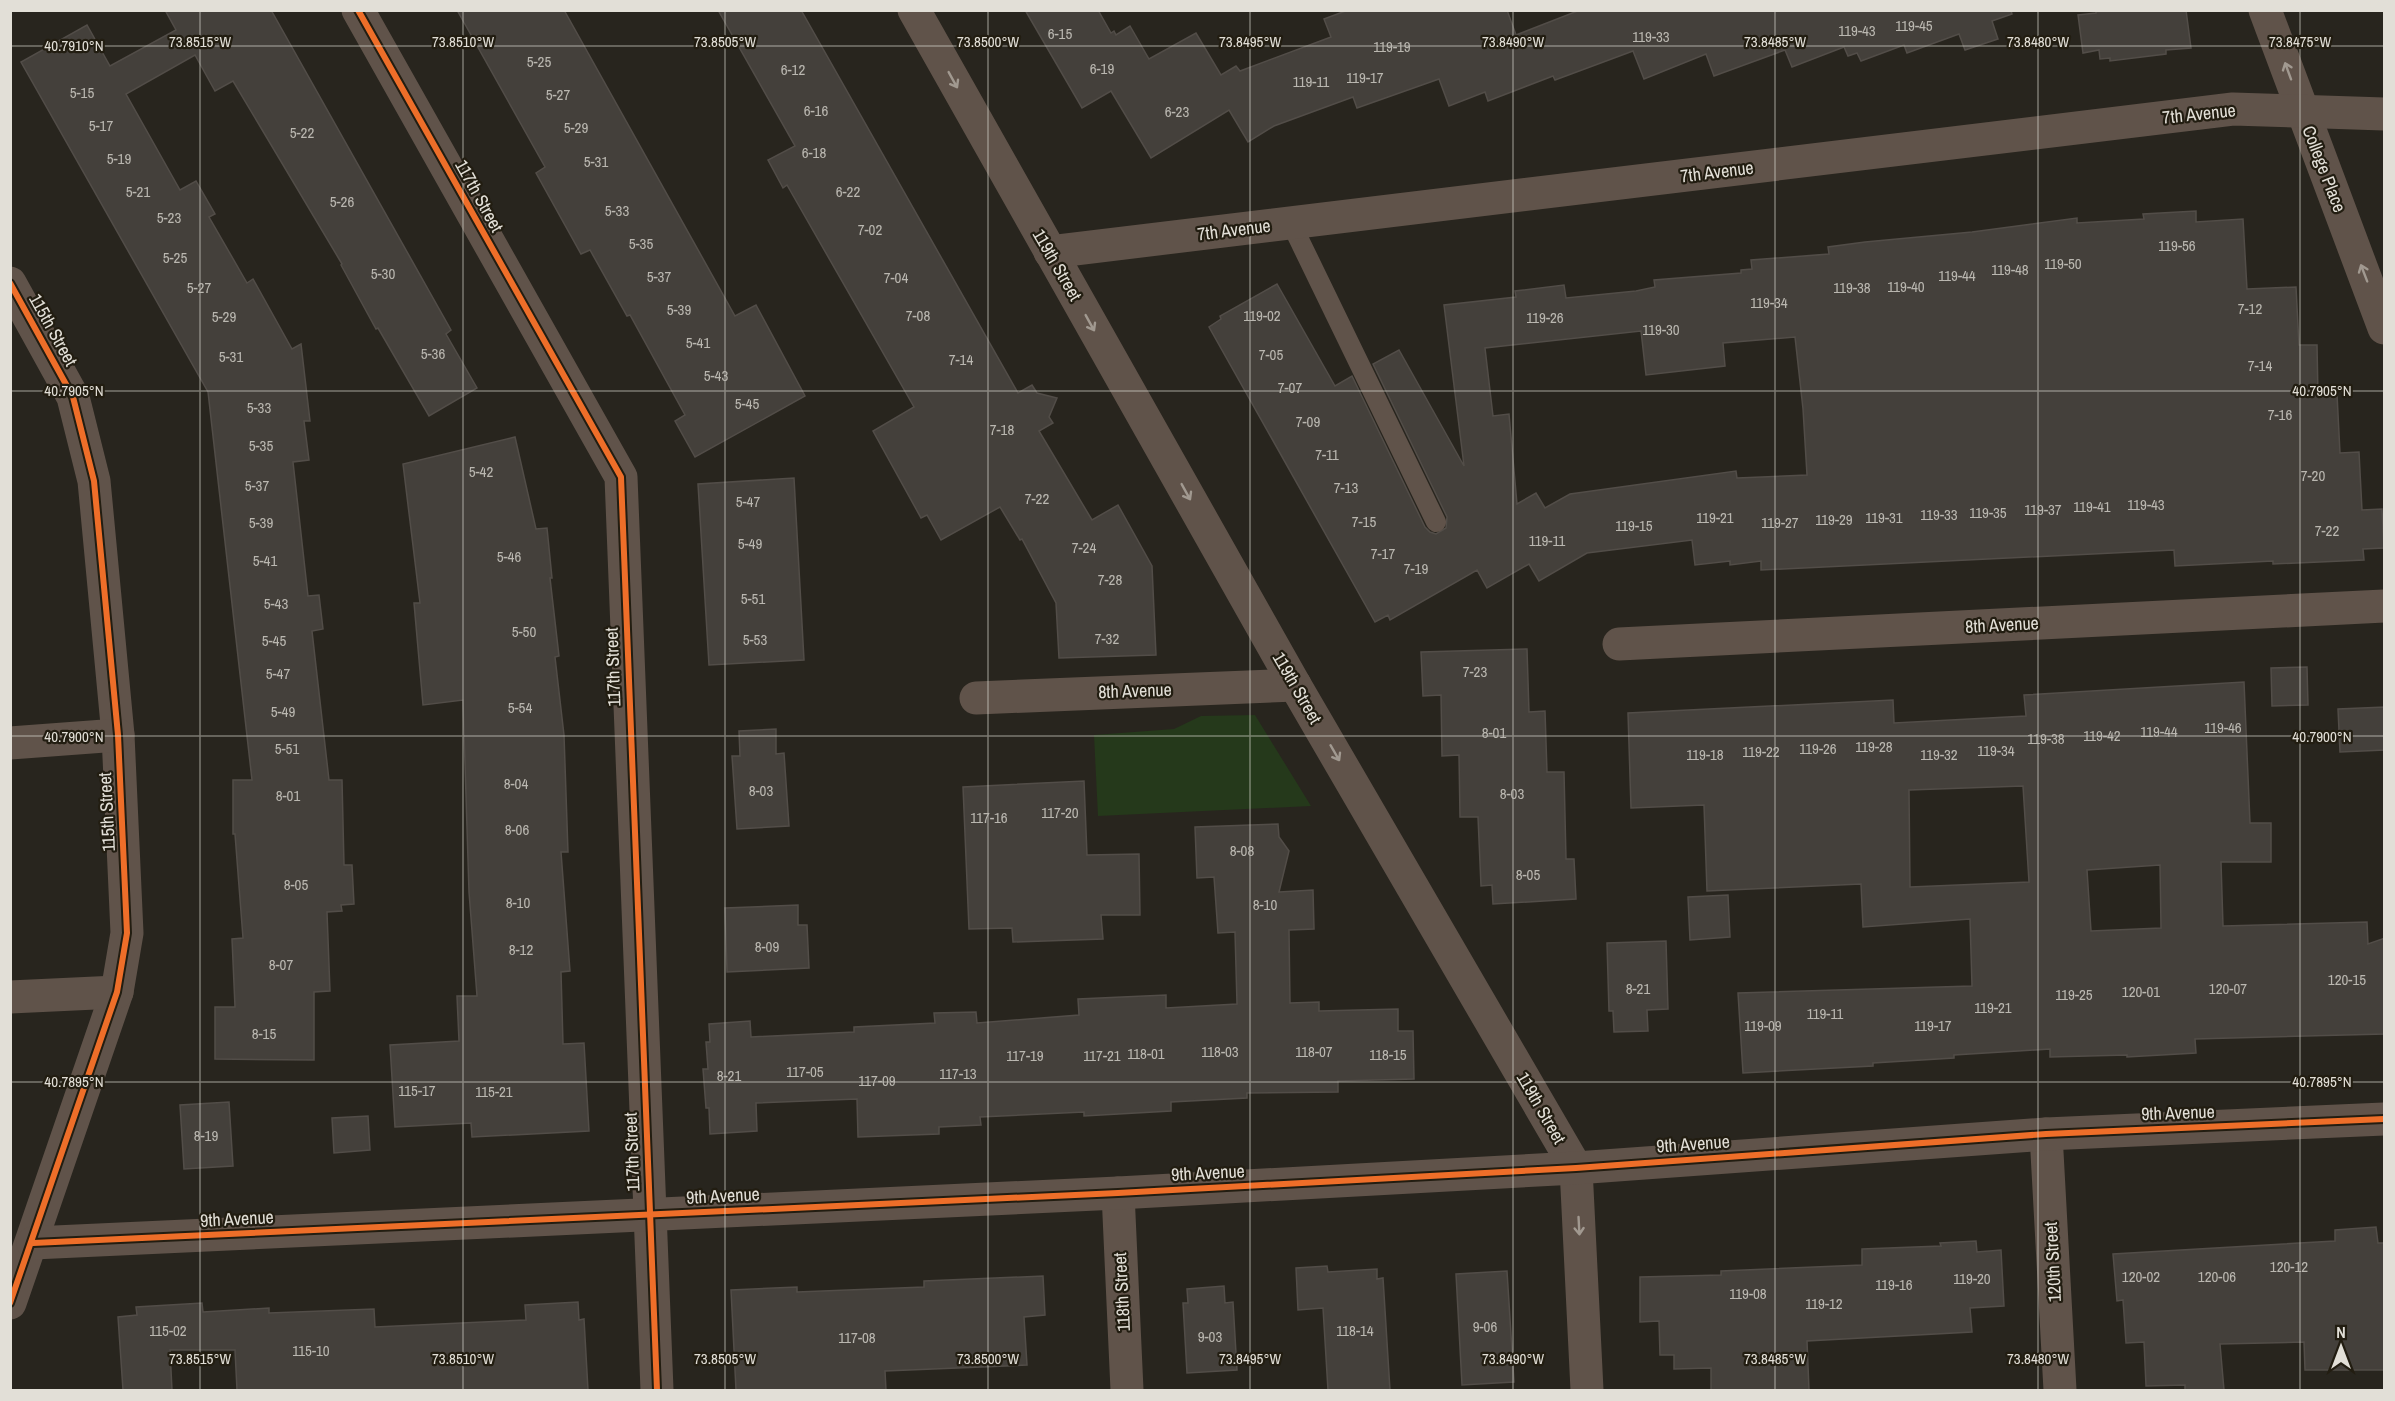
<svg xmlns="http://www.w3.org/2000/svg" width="2395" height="1401" font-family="'Archivo Narrow',sans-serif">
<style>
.green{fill:#25391b}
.building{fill:#44403b;stroke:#524d48;stroke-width:1.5;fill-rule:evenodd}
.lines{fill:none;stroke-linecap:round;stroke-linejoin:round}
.lane{stroke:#60534a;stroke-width:20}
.street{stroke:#60534a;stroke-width:33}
.cycleway-casing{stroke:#221d11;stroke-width:10}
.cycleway{stroke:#ee6e29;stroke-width:6}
.oneway{stroke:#a19990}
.ticks{fill:none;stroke:#e2dfd7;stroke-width:1.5;stroke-opacity:0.45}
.labels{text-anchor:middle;stroke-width:4.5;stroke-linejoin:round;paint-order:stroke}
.number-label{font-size:15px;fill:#bab7b0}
.street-label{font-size:18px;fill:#e2dfd7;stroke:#221d11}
.ticks-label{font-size:15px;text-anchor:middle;fill:#e2dfd7;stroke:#221d11;stroke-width:4.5;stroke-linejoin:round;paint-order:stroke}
</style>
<rect width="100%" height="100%" fill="#28251e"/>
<path class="green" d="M1255,715l56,91 -213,10 -4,-81 80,-6 27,-13z"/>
<g class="building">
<path d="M165,10h106l180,320 -5,4 31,54 -48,28 -51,-88 -2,1 -35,-64 1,-1 -109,-183 -18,10 -20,-36 -69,39 54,96 16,-9 19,33 -6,3 38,66 6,-4 39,70 9,-5 9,77h-6l5,39 -16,2 15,134 11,-1 4,34 -11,2 17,149h13l2,85h8l2,39 -13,1 1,6 -15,1 3,79 -16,1v68l-99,-1v-52h20l-3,-68 11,-1 -8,-104h-2v-54h19l-44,-388 -187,-330 66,-37 23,41 66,-36z"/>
<path d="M457,10h107l171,306 21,-11 49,91 -110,61 -20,-36 10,-6 -55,-100 -3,1 -37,-66 -9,4 -45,-81 9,-6z"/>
<path d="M718,10h83l217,383 14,-8 5,8 20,5 -8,19 4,6 -14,8 53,89 26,-15 34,61 4,89 -97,3 -3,-55 -34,-64 -2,1 -20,-33 -59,33 -14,-25 -6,3 -48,-87 41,-24 -127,-222 -4,3 -15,-28 27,-14z"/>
<path d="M1025,10h73l13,23 3,-2 2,4 14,-9 19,33 47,-26 25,42 15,-9 4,5 91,-34 -7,-18 24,-9h159l9,25 64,-25h431l1,4 -20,7 6,18 -33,11 -6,-16 -52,19 -3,-8 -43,16 -4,-8 -9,3 -4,-9 -52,20 -7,-17 -71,26 -8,-22 -62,25 -11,-28 -78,29 -2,-4 -65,25 -3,-9 -36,14 -10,-27 -82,29 -4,-11 -79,29 -26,16 -19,-32 -78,48 -40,-67 -29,17z"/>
<path d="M2096,10h90l5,38 -25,2v4l-56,7v-3l-10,1 -1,-9 -16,3 -5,-38 18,-2z"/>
<path d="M2196,211v11l47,-3 4,70 49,-2 3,58h18l1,50 19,-1 3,59 19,-1 3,58 20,-1 2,39 -21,1 1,11 -91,4v-3l-98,5 -1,-16 -413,20v-9l-31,4v-4l-35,4 -3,-25 -105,13 -48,28 -10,-17 -42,24 -10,-18 -87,50 -2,-5 -13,7 -166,-295 12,-8 -1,-3 57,-32 58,102 17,-10 73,151 5,5 6,2 10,-6 1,-11 -74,-153 26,-14 65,116 -20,-161 72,-8 -1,-6 49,-6 2,13 70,-7 19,-4 -1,-7 87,-7v-3l11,-1 -1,-9 78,-6 -1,-7 37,-5 107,-10 105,-14v5l67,-4 -1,-5zM1641,331l5,44 79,-9 -2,-23 72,-6 8,72 4,66 -70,3 -1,-7 -166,23 -25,14 -9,-15 -19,11 -8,-90 -16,2 -8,-68z"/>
<path d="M515,437l21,92 11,-1 5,50h-2l9,78 -4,1 9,78 4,117h-7l9,119 -9,1 2,72 21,-1 5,88 -117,6 -1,-14 -76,4 -5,-82 69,-4 -2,-45h20l-8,-104 -6,-192 -40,5 -9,-102h6l-17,-139z"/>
<path d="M794,478l10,182 -95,5 -11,-181z"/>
<path d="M1527,649l2,63 16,-1 2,61h17l2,87h8l2,40 -83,5 -1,-19 -11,1 -3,-69h-18l-1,-62 -17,1 -1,-61 -18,1 -2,-44z"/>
<path d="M2307,667l1,38 -36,1 -1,-38z"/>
<path d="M2244,682l6,141h21v39h-50l2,64 144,-4 1,22 17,-6v96l-190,5 1,14 -69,4v-2l-77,2v-8l-96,6v3l-81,5v3l-130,7 -5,-80 234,-7 -2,-67 -107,8 -2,-43 -154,7 -3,-86 -73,3 -3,-95 265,-13 1,23 132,-7 -2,-21zM2023,786l6,96 -119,5 -1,-97zM2160,865l1,63 -70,3 -4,-61z"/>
<path d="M2385,707v43l-45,2 -2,-43z"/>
<path d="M776,729v25l8,-1 5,73 -52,3 -5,-73h8l-1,-25z"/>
<path d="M1084,781l3,74 52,-1 1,61h-39l2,24 -90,3 -1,-14 -43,1 -6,-142z"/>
<path d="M1278,824l1,13 10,14 -10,41 34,-2 1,39 -25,1 1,73 29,-1v9l79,-2v22h15l1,48 -76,2v11l-91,1v5l-76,4v9l-87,5v-4l-104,5 1,8 -42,2v7l-81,3 -1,-38 -101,4 1,28 -47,3 -1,-26h-3l-3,-39h5l-2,-27h4l-1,-18 41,-3 1,16 103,-5v-5l81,-4 -1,-10 42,-1 1,11 102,-8 -1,-16 88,-4v13l71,-4 -2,-72 -17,1 -4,-56 -17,1 -2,-51z"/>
<path d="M1728,895l2,42 -40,3 -2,-43z"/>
<path d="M798,905v20h9l2,43 -82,4 -2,-64z"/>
<path d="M1666,941l2,68 -21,1 1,21 -34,1 -1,-21h-4l-2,-68z"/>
<path d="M229,1102l4,64 -49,3 -4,-64z"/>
<path d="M368,1116l2,34 -36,3 -2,-35z"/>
<path d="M2376,1227l2,16h7v127h-80l-1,-28 -84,2 4,46h-39v-5l-39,1 -2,-44 -18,1 -3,-43 -6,1 -4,-47 222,-13v-11z"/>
<path d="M1976,1241l1,11 24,-2 3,56 -34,2 2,24 -165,9 2,49h-98v-22l-37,1v-14h-14l-1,-34 -19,1v-45l81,-2v-4l141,-6v-16l79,-3 -1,-3z"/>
<path d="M1327,1266l1,6 49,-3v10l6,-1 7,112h-62l-5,-82 -25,2 -2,-42z"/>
<path d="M1507,1271l7,111 -52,3 -6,-111z"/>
<path d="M1043,1276l2,39 -21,2 3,48 -142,6 1,19h-150l-5,-100 66,-3v5l127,-5v-6z"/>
<path d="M1224,1286l1,17 8,-1 4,68 -50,3 -4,-70h5l-1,-14z"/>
<path d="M578,1302l1,18 5,-1 4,71h-351l-2,-40h-65l2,40h-49l-5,-73 19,-2 -1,-8 66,-4 1,9 66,-4v5l105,-4 1,18 151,-7 -1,-15z"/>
</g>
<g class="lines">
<path class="lane" d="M1291,223l145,299"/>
<g class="street">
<path d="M358,10l263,467 36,913"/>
<path d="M914,10l381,675 281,483 11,222"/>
<path d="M2265,10l119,318"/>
<path d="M1050,252l1183,-143 151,5"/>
<path d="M10,283l63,114 21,84 24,254 9,198 -10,59 -107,311"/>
<path d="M1619,644l765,-38"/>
<path d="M976,698l319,-13"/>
<path d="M10,743l108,-8"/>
<path d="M10,997l107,-5"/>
<path d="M2046,1134l14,256"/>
<path d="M1118,1193l9,197"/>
<path d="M33,1243l1085,-50 458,-25 470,-34 338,-15"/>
</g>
<defs>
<g id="cycleway">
<path d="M358,10l263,467 36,913"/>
<path d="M10,283l63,114 21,84 24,254 9,198 -10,59 -107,311"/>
<path d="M33,1243l1085,-50 458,-25 470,-34 338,-15"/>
</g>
</defs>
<use href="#cycleway" class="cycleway-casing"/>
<use href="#cycleway" class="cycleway"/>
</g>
<defs><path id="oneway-shaft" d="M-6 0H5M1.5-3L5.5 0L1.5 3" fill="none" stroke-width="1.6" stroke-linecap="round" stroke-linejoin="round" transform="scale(1.5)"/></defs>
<g class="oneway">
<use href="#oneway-shaft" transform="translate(2288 71) rotate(-110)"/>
<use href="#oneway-shaft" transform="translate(953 80) rotate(61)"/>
<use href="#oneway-shaft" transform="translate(2364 273) rotate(-111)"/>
<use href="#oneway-shaft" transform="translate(1090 323) rotate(61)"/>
<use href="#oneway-shaft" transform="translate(1186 492) rotate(61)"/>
<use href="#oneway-shaft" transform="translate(1335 753) rotate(60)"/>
<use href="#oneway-shaft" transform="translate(1579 1226) rotate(87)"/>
</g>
<path class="ticks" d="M200,10v1380M463,10v1380M725,10v1380M988,10v1380M1250,10v1380M1513,10v1380M1775,10v1380M2038,10v1380M2300,10v1380M10,46h2374M10,391h2374M10,736h2374M10,1082h2374"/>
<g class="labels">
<g class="number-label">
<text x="1914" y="31">119-45</text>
<text x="1857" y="36">119-43</text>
<text x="1060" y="39">6-15</text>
<text x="1651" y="42">119-33</text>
<text x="1392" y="52">119-19</text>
<text x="539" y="67">5-25</text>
<text x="1102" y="74">6-19</text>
<text x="793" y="75">6-12</text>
<text x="1365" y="83">119-17</text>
<text x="1311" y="87">119-11</text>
<text x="82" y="98">5-15</text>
<text x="558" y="100">5-27</text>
<text x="816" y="116">6-16</text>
<text x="1177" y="117">6-23</text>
<text x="101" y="131">5-17</text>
<text x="576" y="133">5-29</text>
<text x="302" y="138">5-22</text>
<text x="814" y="158">6-18</text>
<text x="119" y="164">5-19</text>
<text x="596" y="167">5-31</text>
<text x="138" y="197">5-21</text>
<text x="848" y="197">6-22</text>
<text x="342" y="207">5-26</text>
<text x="617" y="216">5-33</text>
<text x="169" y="223">5-23</text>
<text x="870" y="235">7-02</text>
<text x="641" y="249">5-35</text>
<text x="2177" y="251">119-56</text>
<text x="175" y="263">5-25</text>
<text x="2063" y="269">119-50</text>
<text x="2010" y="275">119-48</text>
<text x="383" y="279">5-30</text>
<text x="1957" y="281">119-44</text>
<text x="659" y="282">5-37</text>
<text x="896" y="283">7-04</text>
<text x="1906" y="292">119-40</text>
<text x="199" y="293">5-27</text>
<text x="1852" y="293">119-38</text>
<text x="1769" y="308">119-34</text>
<text x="2250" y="314">7-12</text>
<text x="679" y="315">5-39</text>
<text x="918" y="321">7-08</text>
<text x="1262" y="321">119-02</text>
<text x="224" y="322">5-29</text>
<text x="1545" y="323">119-26</text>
<text x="1661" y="335">119-30</text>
<text x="698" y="348">5-41</text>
<text x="433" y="359">5-36</text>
<text x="1271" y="360">7-05</text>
<text x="231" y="362">5-31</text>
<text x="961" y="365">7-14</text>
<text x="2260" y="371">7-14</text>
<text x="716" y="381">5-43</text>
<text x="1290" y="393">7-07</text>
<text x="747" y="409">5-45</text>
<text x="259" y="413">5-33</text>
<text x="2280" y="420">7-16</text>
<text x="1308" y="427">7-09</text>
<text x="1002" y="435">7-18</text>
<text x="261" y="451">5-35</text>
<text x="1327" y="460">7-11</text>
<text x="481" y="477">5-42</text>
<text x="2313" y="481">7-20</text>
<text x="257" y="491">5-37</text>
<text x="1346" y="493">7-13</text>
<text x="1037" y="504">7-22</text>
<text x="748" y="507">5-47</text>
<text x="2146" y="510">119-43</text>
<text x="2092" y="512">119-41</text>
<text x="2043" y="515">119-37</text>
<text x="1988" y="518">119-35</text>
<text x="1939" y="520">119-33</text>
<text x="1715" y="523">119-21</text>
<text x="1884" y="523">119-31</text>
<text x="1834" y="525">119-29</text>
<text x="1364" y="527">7-15</text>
<text x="261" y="528">5-39</text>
<text x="1780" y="528">119-27</text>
<text x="1634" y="531">119-15</text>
<text x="2327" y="536">7-22</text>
<text x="1547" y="546">119-11</text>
<text x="750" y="549">5-49</text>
<text x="1084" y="553">7-24</text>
<text x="1383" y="559">7-17</text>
<text x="509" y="562">5-46</text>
<text x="265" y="566">5-41</text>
<text x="1416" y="574">7-19</text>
<text x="1110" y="585">7-28</text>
<text x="753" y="604">5-51</text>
<text x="276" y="609">5-43</text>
<text x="524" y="637">5-50</text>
<text x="1107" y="644">7-32</text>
<text x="755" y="645">5-53</text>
<text x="274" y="646">5-45</text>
<text x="1475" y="677">7-23</text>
<text x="278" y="679">5-47</text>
<text x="520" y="713">5-54</text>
<text x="283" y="717">5-49</text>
<text x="2223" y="733">119-46</text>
<text x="2159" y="737">119-44</text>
<text x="1494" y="738">8-01</text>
<text x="2102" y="741">119-42</text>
<text x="2046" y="744">119-38</text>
<text x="1874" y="752">119-28</text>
<text x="287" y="754">5-51</text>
<text x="1818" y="754">119-26</text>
<text x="1996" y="756">119-34</text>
<text x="1761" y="757">119-22</text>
<text x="1705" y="760">119-18</text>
<text x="1939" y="760">119-32</text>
<text x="516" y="789">8-04</text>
<text x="761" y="796">8-03</text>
<text x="1512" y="799">8-03</text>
<text x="288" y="801">8-01</text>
<text x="1060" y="818">117-20</text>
<text x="989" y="823">117-16</text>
<text x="517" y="835">8-06</text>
<text x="1242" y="856">8-08</text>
<text x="1528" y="880">8-05</text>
<text x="296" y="890">8-05</text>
<text x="518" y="908">8-10</text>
<text x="1265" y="910">8-10</text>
<text x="767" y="952">8-09</text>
<text x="521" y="955">8-12</text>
<text x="281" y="970">8-07</text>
<text x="2347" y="985">120-15</text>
<text x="1638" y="994">8-21</text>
<text x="2228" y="994">120-07</text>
<text x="2141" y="997">120-01</text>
<text x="2074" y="1000">119-25</text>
<text x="1993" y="1013">119-21</text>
<text x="1825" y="1019">119-11</text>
<text x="1763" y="1031">119-09</text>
<text x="1933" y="1031">119-17</text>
<text x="264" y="1039">8-15</text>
<text x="1220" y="1057">118-03</text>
<text x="1314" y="1057">118-07</text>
<text x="1146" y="1059">118-01</text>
<text x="1388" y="1060">118-15</text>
<text x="1025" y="1061">117-19</text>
<text x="1102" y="1061">117-21</text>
<text x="805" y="1077">117-05</text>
<text x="958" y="1079">117-13</text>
<text x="729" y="1081">8-21</text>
<text x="877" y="1086">117-09</text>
<text x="417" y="1096">115-17</text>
<text x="494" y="1097">115-21</text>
<text x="206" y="1141">8-19</text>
<text x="2289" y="1272">120-12</text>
<text x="2141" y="1282">120-02</text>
<text x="2217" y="1282">120-06</text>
<text x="1972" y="1284">119-20</text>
<text x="1894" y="1290">119-16</text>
<text x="1748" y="1299">119-08</text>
<text x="1824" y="1309">119-12</text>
<text x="1485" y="1332">9-06</text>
<text x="168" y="1336">115-02</text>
<text x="1355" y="1336">118-14</text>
<text x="1210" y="1342">9-03</text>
<text x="857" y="1343">117-08</text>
<text x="311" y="1356">115-10</text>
</g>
<g class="street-label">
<text transform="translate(2199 114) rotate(-6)" y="6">7th Avenue</text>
<text transform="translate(2324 169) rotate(69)" y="6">College Place</text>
<text transform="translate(1717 172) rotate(-7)" y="6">7th Avenue</text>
<text transform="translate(479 196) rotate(61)" y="6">117th Street</text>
<text transform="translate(1234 230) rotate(-7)" y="6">7th Avenue</text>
<text transform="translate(1057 265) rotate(60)" y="6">119th Street</text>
<text transform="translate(53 330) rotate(61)" y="6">115th Street</text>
<text transform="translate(2002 625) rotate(-3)" y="6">8th Avenue</text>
<text transform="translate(613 667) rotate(-92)" y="6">117th Street</text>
<text transform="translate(1297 688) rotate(60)" y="6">119th Street</text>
<text transform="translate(1135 691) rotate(-2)" y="6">8th Avenue</text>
<text transform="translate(107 812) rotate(-93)" y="6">115th Street</text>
<text transform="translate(1541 1108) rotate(60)" y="6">119th Street</text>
<text transform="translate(2178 1113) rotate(-2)" y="6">9th Avenue</text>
<text transform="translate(1693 1144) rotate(-4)" y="6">9th Avenue</text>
<text transform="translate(632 1152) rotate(-92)" y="6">117th Street</text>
<text transform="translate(1208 1173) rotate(-3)" y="6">9th Avenue</text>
<text transform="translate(723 1196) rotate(-3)" y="6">9th Avenue</text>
<text transform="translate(237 1219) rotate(-3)" y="6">9th Avenue</text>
<text transform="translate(2053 1262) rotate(-93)" y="6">120th Street</text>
<text transform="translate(1122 1292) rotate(-93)" y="6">118th Street</text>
</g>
</g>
<g class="ticks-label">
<text x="200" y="47">73.8515°W</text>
<text x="463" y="47">73.8510°W</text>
<text x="725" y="47">73.8505°W</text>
<text x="988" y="47">73.8500°W</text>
<text x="1250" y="47">73.8495°W</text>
<text x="1513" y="47">73.8490°W</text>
<text x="1775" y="47">73.8485°W</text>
<text x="2038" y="47">73.8480°W</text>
<text x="2300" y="47">73.8475°W</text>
<text x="74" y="51">40.7910°N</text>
<text x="74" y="396">40.7905°N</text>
<text x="2322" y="396">40.7905°N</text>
<text x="74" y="742">40.7900°N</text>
<text x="2322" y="742">40.7900°N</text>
<text x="74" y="1087">40.7895°N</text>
<text x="2322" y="1087">40.7895°N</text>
<text x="200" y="1364">73.8515°W</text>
<text x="463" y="1364">73.8510°W</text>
<text x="725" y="1364">73.8505°W</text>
<text x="988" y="1364">73.8500°W</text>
<text x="1250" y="1364">73.8495°W</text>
<text x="1513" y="1364">73.8490°W</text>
<text x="1775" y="1364">73.8485°W</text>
<text x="2038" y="1364">73.8480°W</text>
</g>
<rect width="2395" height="1401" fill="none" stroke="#e2dfd7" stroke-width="24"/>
<g transform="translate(2341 1347)" stroke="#221d11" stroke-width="4.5" paint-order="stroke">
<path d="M0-4.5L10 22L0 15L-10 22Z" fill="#e2dfd7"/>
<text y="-9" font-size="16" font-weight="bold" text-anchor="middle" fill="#e2dfd7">N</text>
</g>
</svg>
